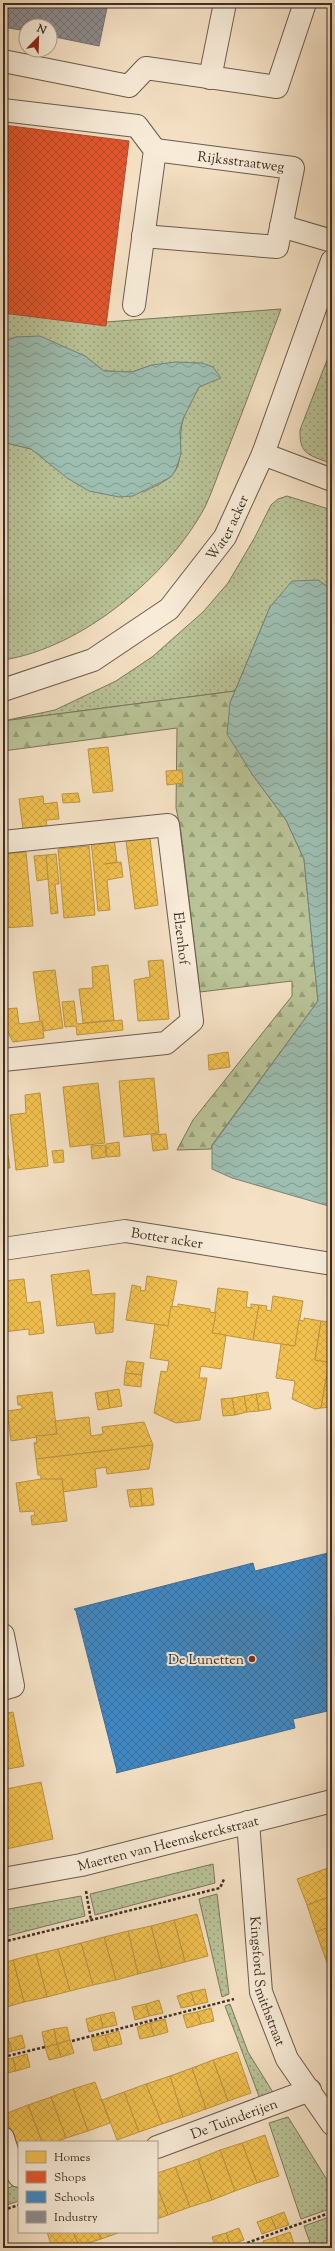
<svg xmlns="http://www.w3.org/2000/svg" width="335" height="2251" font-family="'Sorts Mill Goudy',serif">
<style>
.grass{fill:url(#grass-dots);stroke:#7b785d}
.forest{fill:url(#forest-firs);stroke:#7b785d}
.water{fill:url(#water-waves);stroke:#778478}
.homes{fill:url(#homes-cross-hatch);stroke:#bc9541}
.shops{fill:url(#shops-cross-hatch);stroke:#b24b2b}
.schools{fill:url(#schools-cross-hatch);stroke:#3e6d94}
.industry{fill:url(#industry-cross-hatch);stroke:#757071}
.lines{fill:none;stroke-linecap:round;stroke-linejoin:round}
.minor-casing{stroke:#6b5b4c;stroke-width:24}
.path{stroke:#3d2e23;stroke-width:2.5;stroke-dasharray:3 2;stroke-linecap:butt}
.minor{stroke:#f8ecd9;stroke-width:22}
.poi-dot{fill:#8f2418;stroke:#f8ecd9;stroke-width:1.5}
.labels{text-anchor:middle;stroke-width:4;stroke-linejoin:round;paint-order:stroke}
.street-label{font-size:14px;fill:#3d2e23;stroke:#f8ecd9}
.poi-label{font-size:14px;fill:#3d2e23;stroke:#f8ecd9;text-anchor:end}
</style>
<defs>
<pattern id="grass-dots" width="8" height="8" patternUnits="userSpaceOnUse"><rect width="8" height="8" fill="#b9c397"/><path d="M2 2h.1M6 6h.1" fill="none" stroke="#989f7b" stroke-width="1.8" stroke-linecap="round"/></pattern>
<pattern id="forest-firs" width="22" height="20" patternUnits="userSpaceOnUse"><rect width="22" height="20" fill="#b9c397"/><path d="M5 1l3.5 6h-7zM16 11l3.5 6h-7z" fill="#989f7b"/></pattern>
<pattern id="water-waves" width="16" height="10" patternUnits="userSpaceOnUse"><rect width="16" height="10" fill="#9dbeb1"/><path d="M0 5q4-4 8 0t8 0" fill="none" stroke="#819b90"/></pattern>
<pattern id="homes-cross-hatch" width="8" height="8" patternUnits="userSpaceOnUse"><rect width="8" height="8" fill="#f2c14e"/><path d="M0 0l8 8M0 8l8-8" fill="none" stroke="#d0a644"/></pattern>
<pattern id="shops-cross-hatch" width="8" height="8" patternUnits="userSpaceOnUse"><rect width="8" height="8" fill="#e4572e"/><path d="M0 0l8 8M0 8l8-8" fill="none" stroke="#ba4827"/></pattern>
<pattern id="schools-cross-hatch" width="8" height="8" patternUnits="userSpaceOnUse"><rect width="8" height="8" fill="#3f88c5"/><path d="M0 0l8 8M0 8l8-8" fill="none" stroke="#3670a0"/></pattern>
<pattern id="industry-cross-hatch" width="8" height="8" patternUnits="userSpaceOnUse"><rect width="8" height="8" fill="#8d8d92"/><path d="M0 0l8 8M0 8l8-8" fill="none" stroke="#747477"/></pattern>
</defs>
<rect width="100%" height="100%" fill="#f5e1c5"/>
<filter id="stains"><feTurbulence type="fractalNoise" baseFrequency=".005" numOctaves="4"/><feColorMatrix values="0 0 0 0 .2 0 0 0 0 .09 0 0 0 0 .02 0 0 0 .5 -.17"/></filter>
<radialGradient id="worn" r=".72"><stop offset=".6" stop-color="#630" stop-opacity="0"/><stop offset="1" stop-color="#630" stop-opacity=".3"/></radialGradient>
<g class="grass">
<path d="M3,309l103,13 175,-13c-18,48 -36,97 -55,145 -7,17 -13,36 -21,53 -37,69 -123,141 -202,153v-218l28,7 12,8 101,35c8,-5 20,-9 27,-16 15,-14 6,-38 12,-56 3,-11 10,-23 16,-33l-47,-22 -20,7 -28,-1 -19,-15 -69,-19 -13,5z"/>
<path d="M332,347v117c-21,-9 -33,-8 -32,-34z"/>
<path d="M287,496l45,14v80l-14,-10 -48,27 -35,84 -232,30 52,-11 61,-29 36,-24 51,-45 25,-29 27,-46 16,-32 7,-6z"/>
<path d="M213,1864l2,19 -120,32 -5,-21z"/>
<path d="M217,1894l12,100 -7,3 -23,-98z"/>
<path d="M81,1896l4,20 -82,21v-27z"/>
<path d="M230,2004l18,48 26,42 -14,5 -35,-93z"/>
<path d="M288,2117l44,71v20l-31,11 -32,-96z"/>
<path d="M18,2184l1,17 -16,5v-16z"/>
<path d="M332,2216v32h-20l-8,-22z"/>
</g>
<path class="forest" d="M235,691l-5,12 22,71 34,46 18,39 14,142 -106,144 -1,4 -34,1 16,-30 99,-124v-15l-92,11 -19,-160 -5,-24 1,-80 -174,23v-30z"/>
<g class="water">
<path d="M40,336l45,20 19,15 28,1 20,-7 23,-3 27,1 11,4 8,11 -22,9 -16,32 -3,11 1,24 -5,15 -5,8 -38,19 -14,1 -30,-6 -22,-13 -36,-29 -28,-7v-100l13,-5z"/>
<path d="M318,580l14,10v88l-3,42 3,105v382l-100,-29 -20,-9v-23l106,-145 -14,-142 -18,-39 -34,-46 -25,-40 3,-31 40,-96 22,-26z"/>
</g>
<g class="homes">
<path d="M108,747l5,44 -20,2 -5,-44z"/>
<path d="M182,770l1,13 -16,2 -1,-14z"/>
<path d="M78,793l2,9 -17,1 -1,-9z"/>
<path d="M43,796l1,8 13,-2 2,17 -13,1 1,7 -24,2 -4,-30z"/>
<path d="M114,838l3,24 -12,2 16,-2 2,15 -16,3 3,30 -12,1 -7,-71z"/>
<path d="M150,838l8,67 -23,4 -9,-68z"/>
<path d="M89,846l6,69 -31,3 -6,-69z"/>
<path d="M26,852l7,74 -30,2v-74z"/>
<path d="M56,854l3,30h-4l3,29 -7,1 -5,-59z"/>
<path d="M46,855l2,24 -11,2 -3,-25z"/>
<path d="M163,960l6,59 -31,2 -4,-41 16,-3 -2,-16z"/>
<path d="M108,965l6,55 -31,3 -4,-34 14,-1 -1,-21z"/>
<path d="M55,970l8,58 -19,3 -2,-10 -2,1 -7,-50z"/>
<path d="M74,1001l3,23 45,-4 1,10 -46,5 -1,-9 -11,1 -3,-25z"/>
<path d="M17,1008l2,16 23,-3 2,17 -31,4 -5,-9 -3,-24z"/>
<path d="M228,1052l2,15 -21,3 -1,-15z"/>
<path d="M154,1078l5,55 -35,4 -5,-56z"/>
<path d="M98,1083l7,60 -35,4 -7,-60z"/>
<path d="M4,1090l4,59h-2l1,6h-4z"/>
<path d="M40,1093l8,73 -32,4 -6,-55 16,-2 -1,-18z"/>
<path d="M166,1134l2,15 -15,2 -2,-16z"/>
<path d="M119,1142l1,14 -13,1 -1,-13z"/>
<path d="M105,1145l1,12 -14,2 -1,-13z"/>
<path d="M63,1150l1,12 -10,1 -2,-12z"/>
<path d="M3,1155h5l2,13h-7z"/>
<path d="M89,1270l3,25 23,-2 -2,39 -17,2 -2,-12 -37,4 -6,-51z"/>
<path d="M147,1276l30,5 -9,45 -42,-6 6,-35 9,2 -1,3 5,1z"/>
<path d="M24,1279l3,24 13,-2 4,32 -15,2v-6l-26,3v-51z"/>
<path d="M218,1288l30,4 -2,15 5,1v-4l8,1 -6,35 -41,-7z"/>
<path d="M273,1296l30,5 -8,45 -42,-6 6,-35 8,1 -1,4 5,1z"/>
<path d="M178,1304l32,5v3l6,1 -4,20 14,2 -5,34 -20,-3 -2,12h8l-7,42 -24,3 -22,-10 7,-42 6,1 2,-11 -19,-3 5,-34 13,2 3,-20 7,1z"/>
<path d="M304,1318l17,3 -6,39 14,2 -8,46 -6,1 -23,-10 3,-18 -19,-3 5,-34 14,2 4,-26 5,1z"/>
<path d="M321,1321l11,1v85l-11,1 8,-46 -14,-2z"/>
<path d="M127,1361l17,2 -2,12 -17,-2z"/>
<path d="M125,1373l17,2 -1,12 -17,-2z"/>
<path d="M119,1389l3,17 -12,2 -3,-17z"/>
<path d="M107,1391l3,17 -12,2 -3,-17z"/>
<path d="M52,1392l5,42 -46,7 -4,-30 15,-2v-4h-4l-1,-9z"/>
<path d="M268,1392l3,17 -12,2 -3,-17z"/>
<path d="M256,1394l3,17 -12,1 -3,-16z"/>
<path d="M244,1396l3,16 -12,3 -3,-17z"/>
<path d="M232,1398l3,17 -12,1 -2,-17z"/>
<path d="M89,1417l2,19 12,-2 -1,-7 42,-5 9,23 -117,14 -2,-16 3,-1 -1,-6 21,-2 -2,-13z"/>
<path d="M153,1445l-4,24 -42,5 -1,-7 -11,2 2,18 -34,5 -1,-13 -21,2v-6h-3l-2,-16z"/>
<path d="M41,1479h21l5,42 -35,4 -1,-9 4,-1 -1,-4 -14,1 -4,-29z"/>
<path d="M152,1488l2,17 -12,1 -2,-17z"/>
<path d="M140,1489l2,17 -12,1 -3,-17z"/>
<path d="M13,1712l11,54 -21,4v-56z"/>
<path d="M41,1782l12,57 -47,10 -3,-15v-25h2l-2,-15 4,-1 -1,-4z"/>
<path d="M328,1868l4,11v17l-25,9 -10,-26z"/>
<path d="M332,1896v30l-16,6 -9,-27z"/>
<path d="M197,1914l11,42 -23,6 -11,-42z"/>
<path d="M174,1920l11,42 -23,6 -11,-42z"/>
<path d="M151,1926l11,42 -24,6 -10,-43z"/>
<path d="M332,1926v29l-7,2 -9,-25z"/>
<path d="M128,1931l10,43 -22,6 -12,-43z"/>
<path d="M104,1937l12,43 -23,5 -12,-42z"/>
<path d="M81,1943l12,42 -23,6 -12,-42z"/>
<path d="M58,1949l12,42 -23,6 -11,-43z"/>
<path d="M36,1954l11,43 -23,5 -11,-42z"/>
<path d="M332,1955v21l-7,-19z"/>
<path d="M13,1960l11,42 -21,6v-45z"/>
<path d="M205,1989l3,13 -13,3 -4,-13z"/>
<path d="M191,1992l4,13 -14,3 -4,-12z"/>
<path d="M159,2000l4,13 -14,3 -3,-12z"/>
<path d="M146,2004l3,12 -14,4 -3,-13z"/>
<path d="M211,2008l3,13 -13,3 -4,-12z"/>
<path d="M114,2012l3,13 -14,3 -3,-13z"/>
<path d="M197,2012l4,12 -14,4 -4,-13z"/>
<path d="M100,2015l3,13 -14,4 -3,-13z"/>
<path d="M165,2019l3,13 -14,4 -4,-13z"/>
<path d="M150,2023l4,13 -14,3 -3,-12z"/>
<path d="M67,2027l3,13 -13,4 -3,-15z"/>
<path d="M54,2029l3,15 -12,3 -3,-15z"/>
<path d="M119,2031l3,13 -13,3 -4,-12z"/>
<path d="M22,2035l3,13 -13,3 -4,-12z"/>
<path d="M105,2035l4,12 -15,4 -3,-13z"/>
<path d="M8,2039l4,12 -9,3v-14z"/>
<path d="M70,2040l4,13 -13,4 -4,-13z"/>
<path d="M57,2044l4,13 -12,3 -4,-13z"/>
<path d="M237,2052l14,41 -23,8 -15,-41z"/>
<path d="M27,2054l3,13 -14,4 -3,-13z"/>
<path d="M13,2058l3,13 -13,3v-14z"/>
<path d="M213,2060l15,41 -22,8 -14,-41z"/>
<path d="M192,2068l14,41 -23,8 -13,-41z"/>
<path d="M170,2076l13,41 -21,7 -16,-40z"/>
<path d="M95,2082l15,41 -22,8 -15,-42z"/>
<path d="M146,2084l16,40 -23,8 -15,-40z"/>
<path d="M73,2089l15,42 -22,7 -15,-41z"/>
<path d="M124,2092l15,40 -22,8 -15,-40z"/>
<path d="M51,2097l15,41 -10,4h-14l-14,-37z"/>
<path d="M28,2105l14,37h-23v12l-14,-40z"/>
<path d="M265,2135l14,41 -22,7 -15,-40z"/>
<path d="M242,2143l15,40 -22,8 -15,-41z"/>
<path d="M220,2150l15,41 -23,9 -14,-41z"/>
<path d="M198,2159l14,41 -22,7 -15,-40z"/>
<path d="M175,2167l15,40 -22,8 -11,-29v-13z"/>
<path d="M157,2186l11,29 -11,4z"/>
<path d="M284,2212l5,13 -13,4 -5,-12z"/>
<path d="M271,2217l5,12 -14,5 -5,-12z"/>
<path d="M239,2228l5,12 -14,5 -4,-12z"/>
<path d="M47,2232h26l6,14 -27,2z"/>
<path d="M73,2232h25l3,7 -22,7z"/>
<path d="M98,2232h23l-20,7z"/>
<path d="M290,2232l4,12 -13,4 -5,-11z"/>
<path d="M226,2233l4,12 -14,3 -4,-11z"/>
<path d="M276,2237l5,11h-16l-2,-7z"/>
</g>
<path class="shops" d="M3,125l126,16 -23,185 -103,-13z"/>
<path class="schools" d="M332,1552v158l-39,9 2,9 -179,45 1,-2 -41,-160 -2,-2 179,-46 2,8z"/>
<path class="industry" d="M3,3h105l-9,43 -49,-10v-10h-24v5l-23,-4z"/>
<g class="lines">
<defs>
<g id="minor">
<path d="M3,61l126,25 17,-18 131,19 28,-84"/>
<path d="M210,78l15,-75"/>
<path d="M3,110l134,16 18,24 -21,155"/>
<path d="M281,226l51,15"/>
<path d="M143,236l134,11 16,-79 -138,-18"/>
<path d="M263,454l69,26"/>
<path id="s1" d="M3,690l90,-30 76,-51 56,-72 38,-83 69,-193"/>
<path id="s2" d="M3,842l165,-17 24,196 -26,22 -163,17"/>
<path id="s3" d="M3,1249l122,-18 207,33"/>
<path d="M3,1635l10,51 -10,3"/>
<path id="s4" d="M248,1822l13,170 26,67 45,65"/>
<path id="s5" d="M3,1879l78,-14 251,-64"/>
<path d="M3,2138l7,22 9,16"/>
<path id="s6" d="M157,2147l153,-57"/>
</g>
</defs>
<use href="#minor" class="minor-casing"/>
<g class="path">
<path d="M86,1891l5,29"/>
<path d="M3,1942l217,-54 4,-9"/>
<path d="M72,2041l162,-42"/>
<path d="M3,2057l42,-10"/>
<path d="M3,2210l16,-5"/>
<path d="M233,2248l99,-36"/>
</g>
<use href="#minor" class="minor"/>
</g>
<circle class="poi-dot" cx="252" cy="1659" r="4"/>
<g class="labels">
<g class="street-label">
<text transform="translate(241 161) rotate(7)" y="5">Rijksstraatweg</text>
<text dy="5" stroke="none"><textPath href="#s1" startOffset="287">Water acker</textPath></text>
<text dy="5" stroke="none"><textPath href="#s2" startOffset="280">Elzenhof</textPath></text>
<text dy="5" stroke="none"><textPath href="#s3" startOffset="166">Botter acker</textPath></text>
<text dy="5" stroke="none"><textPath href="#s5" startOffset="169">Maerten van Heemskerckstraat</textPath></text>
<text dy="5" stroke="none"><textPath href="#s4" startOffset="161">Kingsford Smithstraat</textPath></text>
<text dy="5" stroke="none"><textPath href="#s6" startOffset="82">De Tuinderijen</textPath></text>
</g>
<g class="poi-label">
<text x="244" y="1664">De Lunetten</text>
</g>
</g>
<rect width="335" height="2251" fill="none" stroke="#f5e1c5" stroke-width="16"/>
<rect x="4" y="4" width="327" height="2243" fill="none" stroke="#3d2e23" stroke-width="2"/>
<rect x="8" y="8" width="319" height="2235" fill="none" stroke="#3d2e23"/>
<rect x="18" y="2141" width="140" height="92" fill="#f8ecd9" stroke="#ada090"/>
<rect x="26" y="2151" width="20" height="12" fill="#f2c14e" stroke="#ada090"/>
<text x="54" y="2161" font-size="12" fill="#3d2e23">Homes</text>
<rect x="26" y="2171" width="20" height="12" fill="#e4572e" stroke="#ada090"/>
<text x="54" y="2181" font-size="12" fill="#3d2e23">Shops</text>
<rect x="26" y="2191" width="20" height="12" fill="#3f88c5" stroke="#ada090"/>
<text x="54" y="2201" font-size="12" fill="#3d2e23">Schools</text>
<rect x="26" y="2211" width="20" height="12" fill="#8d8d92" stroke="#ada090"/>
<text x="54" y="2221" font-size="12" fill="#3d2e23">Industry</text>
<g transform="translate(38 38) rotate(23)"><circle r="19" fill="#f8ecd9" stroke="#ada090"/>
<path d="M0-3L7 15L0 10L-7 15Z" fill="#8f2418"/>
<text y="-6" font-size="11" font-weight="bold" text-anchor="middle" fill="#3d2e23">N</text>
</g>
<rect width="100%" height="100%" filter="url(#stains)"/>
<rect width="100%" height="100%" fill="url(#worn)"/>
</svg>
